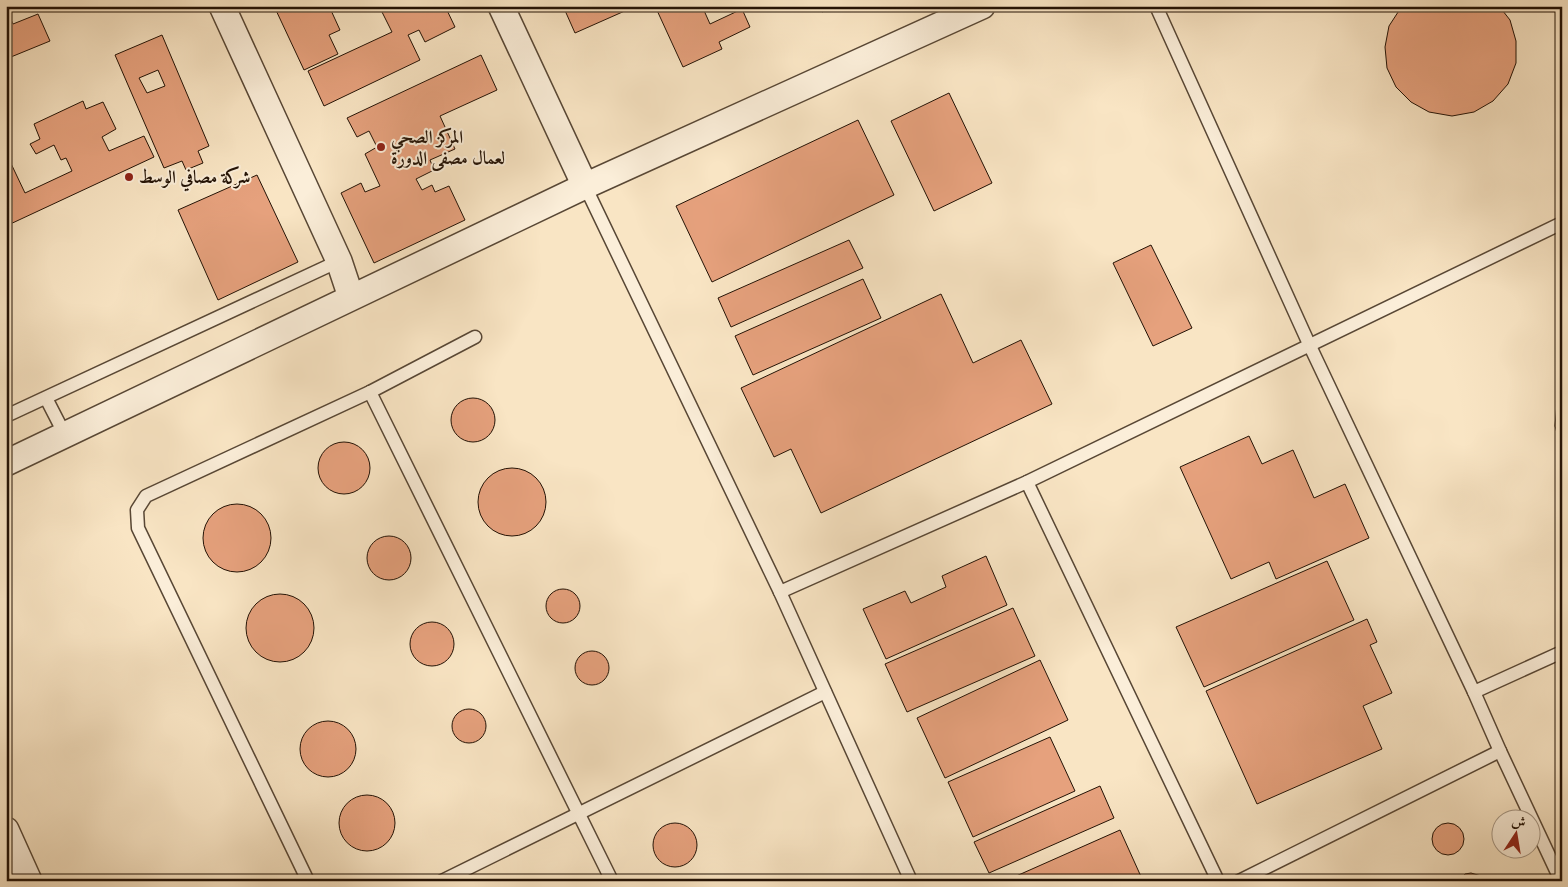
<svg xmlns="http://www.w3.org/2000/svg" width="1568" height="887" font-family="'EB Garamond',Amiri,serif">
<style>
.building{fill:#e6a17d;stroke:#231205;fill-rule:evenodd}
.lines{fill:none;stroke-linecap:round;stroke-linejoin:round}
.service-casing{stroke:#584735;stroke-width:15}
.minor-casing{stroke:#584735;stroke-width:28}
.service{stroke:#fbeed9;stroke-width:12}
.minor{stroke:#fbeed9;stroke-width:25}
.poi-dot{fill:#8f2418;stroke:#fbeed9;stroke-width:2}
.labels{text-anchor:middle;stroke-width:4;stroke-linejoin:round;paint-order:stroke}
.poi-label{font-size:18px;font-weight:bold;fill:#231205;stroke:#fbeed9;text-anchor:start}
</style>
<rect width="100%" height="100%" fill="#f9e5c4"/>
<filter id="stains"><feTurbulence type="fractalNoise" baseFrequency=".004" numOctaves="4"/><feColorMatrix values="0 0 0 0 .2 0 0 0 0 .09 0 0 0 0 .02 0 0 0 .5 -.17"/></filter>
<radialGradient id="worn" r=".72"><stop offset=".6" stop-color="#630" stop-opacity="0"/><stop offset="1" stop-color="#630" stop-opacity=".3"/></radialGradient>
<g class="building">
<path d="M274,6h55l11,24 -11,5 9,19 -34,16z"/>
<path d="M379,6h66l10,21 -30,15 -6,-12 -11,5 12,25 -96,46 -16,-35 84,-39z"/>
<path d="M563,6h73l-61,27z"/>
<path d="M655,6h47l8,18 32,-15 8,18 -31,15 3,7 -39,18z"/>
<path d="M819,6h15l-12,6z"/>
<path d="M1402,6h97l11,14 6,21v22l-8,21 -15,17 -19,11 -22,4 -23,-4 -18,-10 -15,-15 -9,-19 -2,-21 4,-21z"/>
<path d="M6,8l7,16 25,-10 12,27 -44,18z"/>
<path d="M162,35l47,111 -11,5 5,12 -17,7 -4,-9 -18,7 -49,-113zM158,70l7,16 -18,7 -8,-15z"/>
<path d="M481,55l16,35 -57,26 15,33 -25,11 4,10 -18,9 6,11 10,-5 3,7 14,-6 16,34 -91,43 -33,-70 20,-10 4,9 15,-6 -15,-32 12,-7 -8,-16 -12,6 -10,-19z"/>
<path d="M949,93l43,90 -58,28 -43,-90z"/>
<path d="M83,101l3,8 17,-7 13,27 -14,8 7,14 35,-15 10,21 -148,69v-73l19,40 47,-22 -6,-13 -5,2 -7,-15 -18,9 -6,-10 10,-5 -6,-15z"/>
<path d="M858,120l36,75 -182,87 -36,-76z"/>
<path d="M257,175l41,87 -80,38 -40,-90z"/>
<path d="M849,240l14,28 -132,59 -13,-29z"/>
<path d="M1151,245l41,83 -39,18 -40,-83z"/>
<path d="M863,279l18,39 -128,57 -18,-39z"/>
<path d="M941,294l32,69 48,-23 31,64 -231,109 -30,-64 -17,8 -33,-69z"/>
<path d="M1562,393v58l-7,-25 2,-23z"/>
<circle cx="473" cy="420" r="22"/>
<path d="M1249,436l13,28 31,-14 21,48 31,-14 24,54 -93,41 -7,-17 -38,17 -51,-112z"/>
<circle cx="344" cy="468" r="26"/>
<circle cx="512" cy="502" r="34"/>
<circle cx="237" cy="538" r="34"/>
<circle cx="389" cy="558" r="22"/>
<path d="M986,556l21,49 -121,54 -23,-50 42,-18 6,12 35,-16 -4,-11z"/>
<path d="M1327,561l27,59 -150,67 -28,-60z"/>
<circle cx="563" cy="606" r="17"/>
<circle cx="280" cy="628" r="34"/>
<path d="M1013,608l22,48 -128,56 -22,-48z"/>
<path d="M1367,619l10,23 -7,3 22,48 -29,13 19,43 -125,55 -51,-113z"/>
<circle cx="432" cy="644" r="22"/>
<circle cx="592" cy="668" r="17"/>
<path d="M1040,660l28,60 -123,58 -28,-60z"/>
<circle cx="469" cy="726" r="17"/>
<circle cx="328" cy="749" r="28"/>
<path d="M1050,737l25,54 -102,46 -25,-55z"/>
<path d="M1100,786l14,32 -125,55 -15,-31z"/>
<circle cx="367" cy="823" r="28"/>
<circle cx="1448" cy="839" r="16"/>
<circle cx="675" cy="845" r="22"/>
<path d="M1120,830l23,51h-138z"/>
<path d="M1471,873l10,3 4,5h-27l7,-7z"/>
</g>
<g class="lines">
<defs>
<g id="service">
<path d="M1156,6l153,338 165,348 26,59 61,130"/>
<path d="M585,186l195,406 131,289"/>
<path d="M370,392l242,489"/>
<path d="M46,398l19,37"/>
<path d="M6,416l333,-155"/>
<path d="M1027,482l191,399"/>
<path d="M780,592l247,-110 535,-259"/>
<path d="M1474,692l88,-40"/>
<path d="M308,881l-170,-353 -1,-18 9,-14 224,-104 105,-55"/>
<path d="M442,881l383,-189"/>
<path d="M1239,881l261,-130"/>
</g>
<g id="minor">
<path d="M222,6l117,255 12,36"/>
<path d="M501,6l84,180"/>
<path d="M6,463l579,-277 397,-180"/>
<path d="M6,830l23,51"/>
</g>
</defs>
<use href="#service" class="service-casing"/>
<use href="#minor" class="minor-casing"/>
<use href="#service" class="service"/>
<use href="#minor" class="minor"/>
</g>
<g class="poi-dot">
<circle cx="381" cy="147" r="5"/>
<circle cx="129" cy="177" r="5"/>
</g>
<g class="labels">
<g class="poi-label">
<text x="391" y="143">المركز الصحي<tspan x="391" dy="21">لعمال مصفى الدورة</tspan></text>
<text x="139" y="183">شركة مصافي الوسط</text>
</g>
</g>
<rect width="1568" height="887" fill="none" stroke="#f9e5c4" stroke-width="25"/>
<rect x="8" y="8" width="1553" height="872" fill="none" stroke="#231205" stroke-width="2.5"/>
<rect x="12" y="12" width="1543" height="862" fill="none" stroke="#231205"/>
<g transform="translate(1516 834) rotate(12)"><circle r="24" fill="#fbeed9" stroke="#a59684"/>
<path d="M0-4L9 19L0 12L-9 19Z" fill="#8f2418"/>
<text y="-8" font-size="14" font-weight="bold" text-anchor="middle" fill="#231205">ش</text>
</g>
<rect width="100%" height="100%" filter="url(#stains)"/>
<rect width="100%" height="100%" fill="url(#worn)"/>
</svg>
